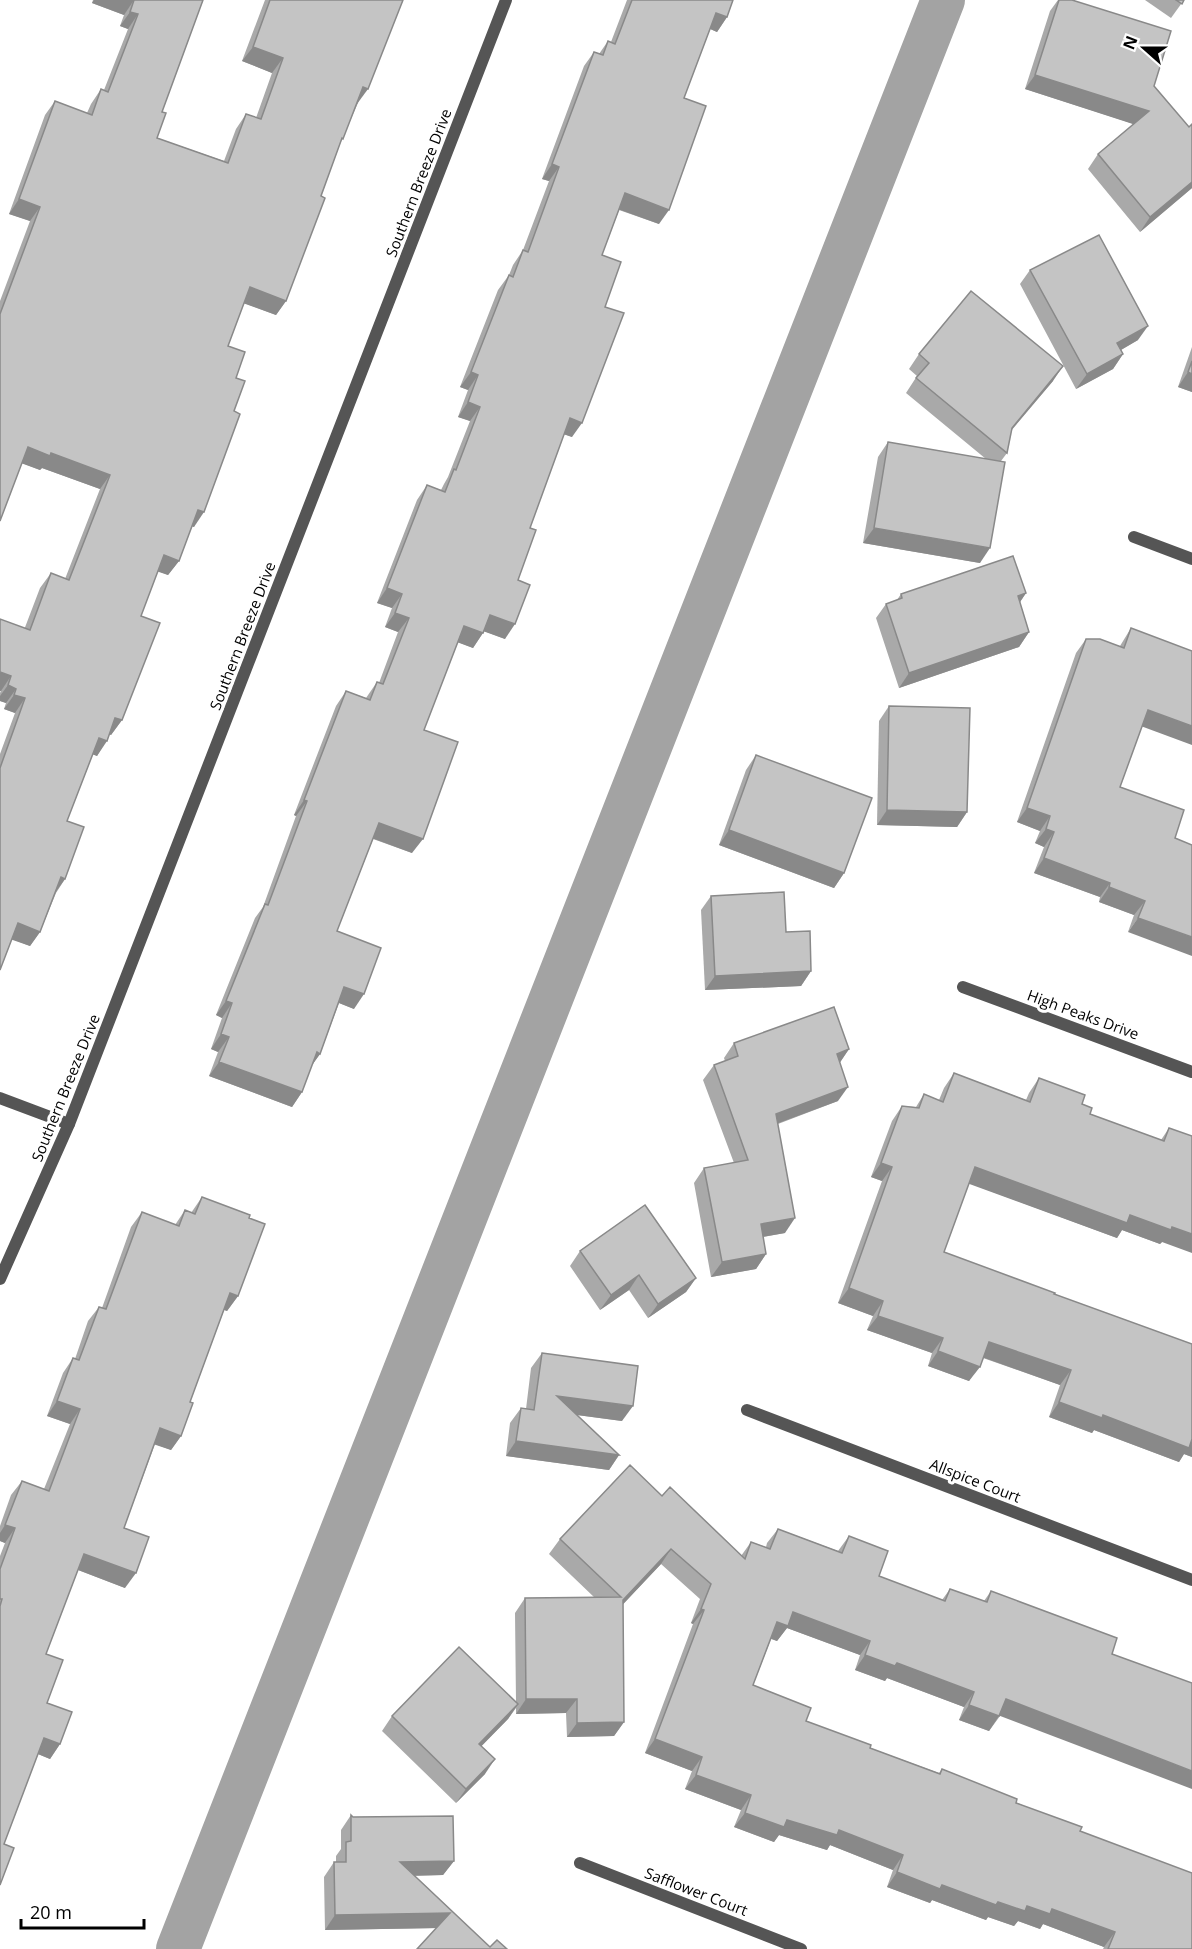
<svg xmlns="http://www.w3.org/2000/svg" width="1192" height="1949" font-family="'Open Sans',sans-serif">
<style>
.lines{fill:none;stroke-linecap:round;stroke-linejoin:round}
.canal{stroke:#a3a3a3;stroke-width:44}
.street{stroke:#555;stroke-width:12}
.wall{fill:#a9a9a9}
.shaded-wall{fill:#898989}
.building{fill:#c4c4c4;stroke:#898989;stroke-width:1.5}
.labels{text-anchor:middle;stroke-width:6;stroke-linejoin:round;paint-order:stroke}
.street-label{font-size:15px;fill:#000;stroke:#fff}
</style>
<rect width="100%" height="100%" fill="#fff"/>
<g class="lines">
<path class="canal" d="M178,1949l765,-1949"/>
<g class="street">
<path d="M1134,537l58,22"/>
<path d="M963,987l229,85"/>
<path d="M0,1098l69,26"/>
<path d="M0,1279l69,-155 437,-1124"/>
<path d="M747,1410l445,170"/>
<path d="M580,1863l221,86"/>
</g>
</g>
<g class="wall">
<path d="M93,0h110l-41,112 -5,26 67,23 12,-32 10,-15 10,4 16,-45 -30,-12 23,-61h138l-63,144 -19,52 -35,105 -10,14 -32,-12 -16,43 8,32 -2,33 -40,116 -2,-1 -13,35 -11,14 -10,-4 -17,45 -19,104 -11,15 -1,-1 -13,22 -4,-2 -26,67 -2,58 -9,14 -16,39 -10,14 -18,-7 -12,31v-216l15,-41 -11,-4 2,-6 -6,-2v-8l40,-105 11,-15 14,6 35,-90 -58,-21 -2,2 -18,-7 -22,58v-220l30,-80 -21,-7 36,-99 10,-14 32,12 4,-9 10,-15 3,1 24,-61 -8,-3 4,-11 -32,-12z"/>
<path d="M627,0h106l-6,17 -10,15 -7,-3 -26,69 -25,126 -40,-14 -17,45 3,52 -33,130 -8,-3 -34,94 -25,111 -21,-8 -11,17 -15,-6 -34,88 -12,123 -39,-14 -36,92 17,78 -15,-6 -19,51 -8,11 -10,27 -10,15 -83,-31 9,-24 -7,-3 11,-31 -6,-3 39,-97 8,-11 33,-91 -2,-1 42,-109 10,-15 20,7 11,-16 2,1 19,-51 -13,-5 7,-19 -15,-5 40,-103 10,-15 14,5 3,-6 4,-7 22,-56 -12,-4 10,-27 -8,-3 38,-97 11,-15 4,-10 10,-15 26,-69 -7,-2 42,-113 10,-14 5,2 9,-13 3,1z"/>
<path d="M1058,0h14l82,86 35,41 3,61 -52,44 -52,-63 10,-15 36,-30 -109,-35 25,-78z"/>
<path d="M1145,0h39l-13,18z"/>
<path d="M1030,270l108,70 -17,10 2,4 -10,15 -37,20 -56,-105z"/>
<path d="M1192,347v45l-14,-5z"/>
<path d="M919,354l134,27 -42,50 -4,22 -6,8 -21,102 -117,-20 15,-86 10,-15 98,17 -80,-66 11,-17 -8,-7z"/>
<path d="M1026,593l-6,9 9,30 -10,15 -120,41 -23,-70 10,-14 11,-4 4,-6z"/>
<path d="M1131,628l11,98 -22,61 55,51 17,7 -64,87 6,-17 -35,-13 1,-5 -66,-24 10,-26 -9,-4 5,-12 -23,-9 59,-169 10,-14 34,7z"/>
<path d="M889,706l78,106 -10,15 -80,-2 2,-104z"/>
<path d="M756,755l88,118 -10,15 -115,-43 27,-75z"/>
<path d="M711,896l75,36 25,39 -10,15 -96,4 -4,-80z"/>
<path d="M734,1043l115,6 -9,13 -2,39 -60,23 7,109 -22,4 3,17 -10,15 -45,8 -17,-94 10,-15 30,-5 -31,-83 11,-15 11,-4 -1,-3z"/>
<path d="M954,1073l72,27 3,-7 10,-15 43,26 8,10 71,26 8,-12 -7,114 -2,2 -38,-14 -5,8 -148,-55 -25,69 110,42 138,50v113l-8,-3 -5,8 -85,-32 -2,3 -43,-16 11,-32 -77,-27 -14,23 -41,-15 4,-13 -65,-23 6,-14 -35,-13 44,-122 -11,-4 21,-56 10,-15 14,1 8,-13 15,6 5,-12z"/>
<path d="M202,1197l47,21 -11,78 -11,15 -3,-1 -34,92 -9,34 -10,14 -16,-6 -31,84 1,60 -47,-18 -32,84 1,49 13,41 -10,15 -12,-5 -34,90 -4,41v-329l5,-13 -5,-2v-15l11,-31 11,-14 22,8 26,-65 -23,-8 16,-43 10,-15 2,1 13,-38 11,-14 3,1 29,-81 11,-15 33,13 10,-15 6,3z"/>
<path d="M580,1251l116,27 -10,14 -38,26 -19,-28 -29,20 -30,-44z"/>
<path d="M542,1353l80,68 -45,-6 42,40 -10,15 -103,-14 4,-33 11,-15 5,1 5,-41z"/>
<path d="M662,1496l79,60 10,-14 15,5 1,-4 11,-14 60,22 11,-15 30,40 63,24 8,-11 34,12 7,-10 9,125 -11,15 -30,-11 5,-13 -77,-29 -2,3 -30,-11 5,-15 -73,-27 -10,13 -6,-2 -18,46 53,36 64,27 69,25 3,-4 138,62 112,118h-89l1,-2 -61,-23 -3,5 -22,-8 -4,5 -26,-9 -2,3 -54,-20 -2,3 -43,-16 6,-17 -63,-25 -3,5 -48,-15 -5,7 -40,-15 7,-17 -56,-21 7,-18 -47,-18 48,-129 -2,-1 9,-24 -39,-35 -38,40 1,118 -10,14 -47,1 -1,-24 -50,1v-6l-8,11 -27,27 4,28 -29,29 -74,-72 10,-15 124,-14 -1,-89 10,-15h70l-46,-44 11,-15z"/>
<path d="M351,1815l2,2 101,44 -11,14 -28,1 75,71 17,2h-90l20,-21 -112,2 -1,-53 10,-15h2v-6l5,-7v-19z"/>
</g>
<g class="shaded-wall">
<path d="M94,0h40l-10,15 -32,-12z"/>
<path d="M130,12l8,2 -10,15 -8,-3z"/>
<path d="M716,13l11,4 -10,15 -11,-5z"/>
<path d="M253,47l30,11 -11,15 -30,-12z"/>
<path d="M1035,75l114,36 -10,15 -114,-37z"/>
<path d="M363,87l5,2 -11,15 -4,-2z"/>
<path d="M552,164l7,3 -10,14 -7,-2z"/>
<path d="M1192,182v6l-52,44 10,-15z"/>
<path d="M625,193l44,17 -10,14 -44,-16z"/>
<path d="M19,199l21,8 -10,14 -21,-7z"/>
<path d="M250,287l36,14 -10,14 -36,-13z"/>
<path d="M1148,326l-10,14 -31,18 10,-15z"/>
<path d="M1123,354l-10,15 -37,20 11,-15z"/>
<path d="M1063,366l-10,15 -52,61 11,-14z"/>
<path d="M471,372l7,3 -10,15 -8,-3z"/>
<path d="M1188,372l4,2v18l-14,-5z"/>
<path d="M468,402l12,5 -10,14 -12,-4z"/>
<path d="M570,418l12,5 -10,14 -12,-4z"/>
<path d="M28,447l23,6 59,22 -10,14 -58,-21 -2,2 -22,-8z"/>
<path d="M198,510l6,2 -10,15 -6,-2z"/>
<path d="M874,528l116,20 -10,15 -117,-20z"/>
<path d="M164,555l15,6 -11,14 -15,-5z"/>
<path d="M387,588l15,6 -10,14 -15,-5z"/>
<path d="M1026,593l-10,15 2,-12z"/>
<path d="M395,613l14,5 -11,14 -13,-5z"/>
<path d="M490,615l25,9 -10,15 -25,-9z"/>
<path d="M464,626l19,7 -10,15 -19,-7z"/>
<path d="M1029,632l-10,15 -120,41 10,-15z"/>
<path d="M0,672l11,4 -10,15h-1z"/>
<path d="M8,685l8,4 -10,14 -6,-2v-5z"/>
<path d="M14,695l11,3 -10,15 -11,-4z"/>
<path d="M1148,710l44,16v19l-54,-20z"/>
<path d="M115,718l7,2 -11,15 -6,-3z"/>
<path d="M99,738l8,3 -10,15 -8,-3z"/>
<path d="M304,800l3,1 -11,15 -2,-1z"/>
<path d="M1027,808l23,8 -10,15 -23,-9z"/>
<path d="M887,810l80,2 -10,15 -80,-2z"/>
<path d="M379,823l44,16 -11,14 -43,-16z"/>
<path d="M1046,829l8,3 -10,15 -9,-4z"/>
<path d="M729,830l115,43 -10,15 -115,-43z"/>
<path d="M1044,858l66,25 -10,14 -66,-24z"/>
<path d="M61,877l4,2 -10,14z"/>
<path d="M1109,887l36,14 -11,14 -35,-13z"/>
<path d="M1138,918l54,19v19l-64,-24z"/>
<path d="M18,923l22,9 -10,14 -23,-8z"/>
<path d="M811,971l-10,15 -96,4 10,-14z"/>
<path d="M344,987l20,7 -10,15 -20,-8z"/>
<path d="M226,1001l6,2 -10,15 -6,-3z"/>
<path d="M221,1034l8,3 -11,15 -7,-3z"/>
<path d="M849,1049l-10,15 -2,-10z"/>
<path d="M317,1052l3,2 -10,14z"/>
<path d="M219,1062l83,30 -10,15 -83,-31z"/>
<path d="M848,1087l-10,14 -73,27 11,-14z"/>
<path d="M881,1163l11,4 -10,14 -11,-4z"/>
<path d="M975,1167l197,60 20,7v19l-30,-11 -2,2 -38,-14 -5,8 -153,-56z"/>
<path d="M795,1218l-10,15 -34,6 10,-15z"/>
<path d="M766,1254l-10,15 -45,8 11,-15z"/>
<path d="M639,1275l-10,15 -29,20 11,-15z"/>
<path d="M696,1278l-10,14 -38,26 10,-14z"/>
<path d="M849,1288l34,13 -10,15 -35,-13z"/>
<path d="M230,1293l8,3 -11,15 -7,-3z"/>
<path d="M878,1316l65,22 -11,15 -65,-23z"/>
<path d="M989,1342l82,28 -11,15 -81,-29z"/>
<path d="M938,1351l42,16 -11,14 -41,-15z"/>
<path d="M557,1396l76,10 -11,15 -75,-10z"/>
<path d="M57,1401l23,8 -10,15 -23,-8z"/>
<path d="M1059,1402l133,37v18l-8,-3 -5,8 -85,-32 -2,3 -43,-16z"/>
<path d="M160,1428l21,8 -10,14 -21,-7z"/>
<path d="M516,1441l103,14 -10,15 -103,-14z"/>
<path d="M5,1525l10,3 -10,15 -5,-2v-8z"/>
<path d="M671,1549l-10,15 -48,51 10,-15z"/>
<path d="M84,1554l52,19 -11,15 -52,-20z"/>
<path d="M701,1609l3,1 -11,14 -2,-1z"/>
<path d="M793,1612l77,29 -10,14 -73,-27 -10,13 -10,-4 10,-15z"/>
<path d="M865,1655l32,8 77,29 -10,15 -77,-29 -2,3 -30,-11z"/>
<path d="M526,1699h51l-11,14 -50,1z"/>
<path d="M1006,1699l186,72v18l-197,-75z"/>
<path d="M518,1704l-10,15 -39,40 10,-15z"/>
<path d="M969,1705l30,11 -10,15 -30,-11z"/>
<path d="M624,1722l-10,14 -47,1 10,-14z"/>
<path d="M44,1738l16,6 -10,15 -17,-7z"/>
<path d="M655,1739l47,18 -10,14 -47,-18z"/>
<path d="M495,1759l-10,15 -29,29 10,-14z"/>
<path d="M696,1775l55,20 -10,15 -56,-21z"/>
<path d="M745,1813l42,7 52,10 64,25 -10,15 -63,-25 -3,5 -48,-15 -5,7 -40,-15z"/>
<path d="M454,1861l-11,14 -53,1 10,-14z"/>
<path d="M897,1872l101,30 54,7 63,23 -11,15 -61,-23 -3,5 -22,-8 -4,5 -26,-9 -2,3 -54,-20 -2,3 -43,-16z"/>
<path d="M450,1913l-10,15 -115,2 10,-15z"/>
</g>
<g class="building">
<path d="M134,0h69l-41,112 4,1 -9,25 71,25 18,-49 15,5 22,-61 -30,-11 17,-47h133l-35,89 -5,-2 -20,52 -1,-1 -21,58 4,2 -39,103 -36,-14 -22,59 17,6 -9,26 9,3 -11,30 6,3 -36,98 -6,-2 -19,51 -15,-6 -23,61 19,7 -38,97 -7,-2 -8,23 -8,-3 -32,83 17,6 -19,52 -4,-2 -21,55 -22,-9 -18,47v-202l25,-70 -11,-3 2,-6 -8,-4 3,-9 -11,-4v-53l30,11 21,-57 18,7 41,-105 -59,-22 -1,3 -22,-9 -28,74v-207l40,-107 -21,-8 36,-98 37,14 9,-26 7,3 30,-78 -8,-2z"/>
<path d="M632,0h101l-6,17 -11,-4 -32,85 22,8 -37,104 -44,-17 -23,62 19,7 -16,45 19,6 -42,110 -12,-5 -40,110 6,2 -18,50 12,5 -15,39 -25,-9 -7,18 -19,-7 -40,104 34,12 -35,97 -44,-16 -42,108 44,17 -17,46 -20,-7 -24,67 -3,-2 -15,40 -83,-30 10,-25 -8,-3 11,-31 -6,-2 39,-97 3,1 39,-104 -3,-1 42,-109 24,9 7,-18 6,2 26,-66 -14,-5 7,-19 -15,-6 40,-103 18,7 9,-23 2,1 24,-63 -12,-5 10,-27 -7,-3 38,-97 4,2 10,-27 5,2 31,-85 -7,-3 42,-112 9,3 5,-14 7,3z"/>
<path d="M1059,0h13l99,31 -17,55 35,41 3,-3v58l-42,35 -52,-63 51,-43 -114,-36z"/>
<path d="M1176,0h8l-2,4z"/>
<path d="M1099,235l49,91 -31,17 6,11 -36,20 -57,-104z"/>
<path d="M971,291l92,75 -51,62 -5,25 -91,-75 13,-15 -10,-9z"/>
<path d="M1192,361v13l-4,-2z"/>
<path d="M888,442l117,20 -15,86 -116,-20z"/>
<path d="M1013,556l13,37 -8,3 11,36 -120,41 -23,-69 16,-6 -1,-4z"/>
<path d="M1131,628l61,23v75l-44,-16 -28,77 64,23 -9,28 17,7v92l-54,-19 7,-17 -36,-14 1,-4 -66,-25 10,-26 -8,-3 4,-13 -23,-8 59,-169h14l24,9z"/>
<path d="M889,706l81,2 -3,104 -80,-2z"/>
<path d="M756,755l116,43 -28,75 -115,-43z"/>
<path d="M784,892l2,40 24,-1 1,40 -96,5 -4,-80z"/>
<path d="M834,1007l15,42 -12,5 11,33 -72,27 19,104 -34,6 5,30 -44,8 -18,-94 44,-8 -34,-95 24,-9 -4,-13z"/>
<path d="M954,1073l76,29 9,-24 46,17 -3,9 10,4 -2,6 74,27 5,-13 23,8v98l-20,-7 -1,3 -41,-15 -3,8 -152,-56 -31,85 111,41 -1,1 138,50v95l-3,9 -86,-33 -1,3 -43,-16 12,-32 -82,-28 -9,25 -42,-16 5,-13 -65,-22 5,-15 -34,-13 43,-121 -11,-4 21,-57 17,2 5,-14 19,8z"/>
<path d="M202,1197l48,18 -1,3 16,6 -27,72 -8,-3 -40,109 3,1 -12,33 -21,-8 -36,100 25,9 -13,36 -52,-19 -38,100 17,6 -16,43 25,9 -12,32 -16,-6 -40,106 10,4 -14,37v-279l2,-7h-2v-30l15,-41 -10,-3 17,-44 27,10 31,-82 -23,-8 16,-43 6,2 20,-53 7,2 36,-97 37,14 6,-16 10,4z"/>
<path d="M645,1205l51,73 -38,26 -19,-29 -28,20 -31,-44z"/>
<path d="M542,1353l96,13 -5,40 -76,-10 62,59 -103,-14 5,-33 13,2z"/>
<path d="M630,1465l32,31 8,-9 75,72 6,-17 19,7 8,-20 64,24 7,-17 39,15 -9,25 66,25 5,-12 37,13 4,-11 126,47 -5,16 80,29v88l-186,-72 -7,17 -30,-11 5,-13 -77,-29 -2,3 -30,-11 5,-14 -77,-29 -5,14 -11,-4 -24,63 58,23 -5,13 65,24 -1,3 70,26 2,-5 75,30 -1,4 66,24 -2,4 112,42v76h-84l7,-17 -63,-23 -2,5 -23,-8 -2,5 -27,-9 -2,3 -54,-20 -2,4 -43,-17 6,-17 -64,-25 -2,5 -50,-15 -3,7 -39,-14 6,-18 -55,-20 6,-18 -47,-18 49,-129 -3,-1 10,-25 -40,-35 -48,51 1,122 -47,1v-24h-51l-1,-101 96,-1 -61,-58z"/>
<path d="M459,1647l59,57 -39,40 16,15 -29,30 -74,-73z"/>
<path d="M351,1815l2,2 100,-1 1,45 -54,1 90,85 7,-7 10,9h-90l33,-36 -115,2 -1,-53h12v-20l5,-1z"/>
</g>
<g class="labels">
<g class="street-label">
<text transform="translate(419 183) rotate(-69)" y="5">Southern Breeze Drive</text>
<text transform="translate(243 636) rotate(-69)" y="5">Southern Breeze Drive</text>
<text transform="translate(1083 1015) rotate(20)" y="5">High Peaks Drive</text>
<text transform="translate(66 1088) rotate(-68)" y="5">Southern Breeze Drive</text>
<text transform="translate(975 1481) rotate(21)" y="5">Allspice Court</text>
<text transform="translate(696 1892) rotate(21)" y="5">Safflower Court</text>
</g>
</g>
<g transform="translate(1144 48) rotate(291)" stroke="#ffffff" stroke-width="4.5" paint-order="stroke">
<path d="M0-4.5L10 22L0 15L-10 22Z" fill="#000000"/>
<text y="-9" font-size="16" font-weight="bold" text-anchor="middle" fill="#000000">N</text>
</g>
<path d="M21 1919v9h123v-9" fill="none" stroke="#000000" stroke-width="3"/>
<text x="30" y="1919" font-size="18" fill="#000000" stroke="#ffffff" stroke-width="4.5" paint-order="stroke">20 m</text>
</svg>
